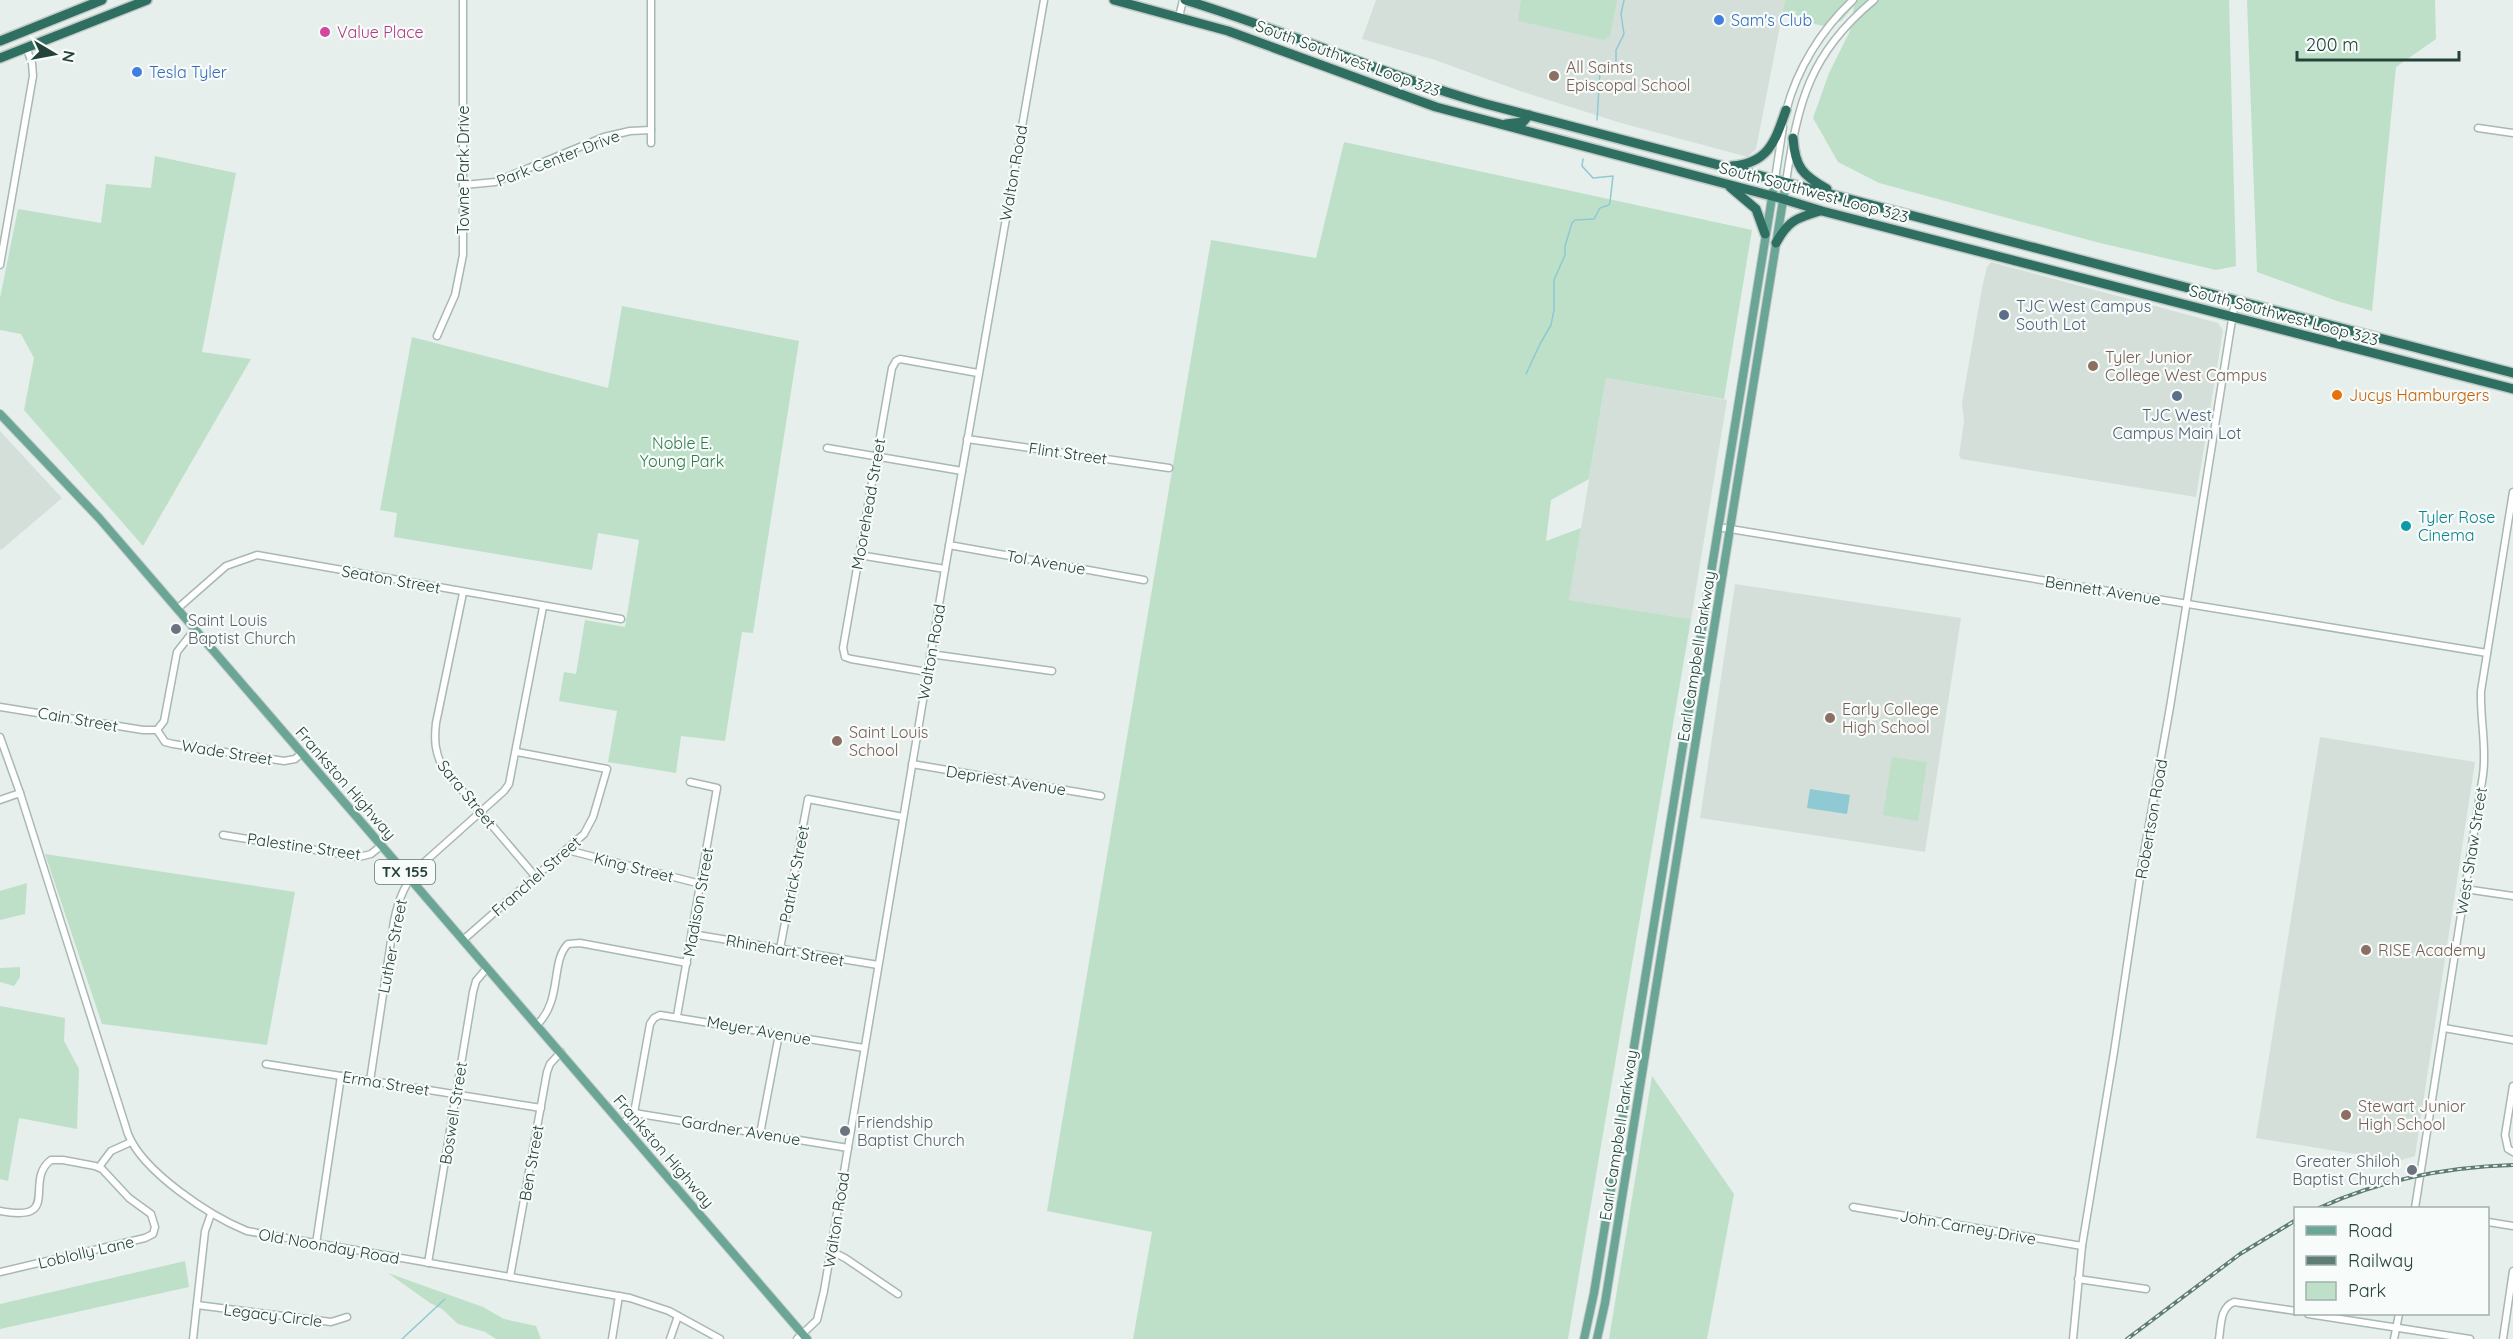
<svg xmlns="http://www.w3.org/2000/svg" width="2513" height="1339" font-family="Quicksand,sans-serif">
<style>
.built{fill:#d4dfda}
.green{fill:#bfe0c8}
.water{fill:#8ec9d4}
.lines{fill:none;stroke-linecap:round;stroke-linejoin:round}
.stream{stroke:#8ec9d4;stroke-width:1.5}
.minor-casing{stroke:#a8b8b2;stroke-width:9}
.major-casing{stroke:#c2cac8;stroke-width:10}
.highway-casing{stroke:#c2cac8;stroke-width:12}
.minor{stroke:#fff;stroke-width:6}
.major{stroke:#6aa596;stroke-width:8}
.highway{stroke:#2f6f62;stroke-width:9}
.rail-casing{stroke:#5f7d75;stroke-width:4}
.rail{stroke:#f7fbf9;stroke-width:1.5;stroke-dasharray:4.5;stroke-linecap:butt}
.shop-dot{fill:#3f7fe0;stroke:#f7fbf9;stroke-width:2}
.hotel-dot{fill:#d1479c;stroke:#f7fbf9;stroke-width:2}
.education-dot{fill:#8d6e63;stroke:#f7fbf9;stroke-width:2}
.service-dot{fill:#5c6f8a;stroke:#f7fbf9;stroke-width:2}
.food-dot{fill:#e8710a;stroke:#f7fbf9;stroke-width:2}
.culture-dot{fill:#0f9aa8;stroke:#f7fbf9;stroke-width:2}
.worship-dot{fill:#6b7280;stroke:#f7fbf9;stroke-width:2}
.labels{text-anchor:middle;stroke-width:4.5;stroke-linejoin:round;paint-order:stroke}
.shield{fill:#f7fbf9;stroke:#637a73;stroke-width:1.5}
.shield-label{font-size:15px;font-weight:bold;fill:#24423a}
.shop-label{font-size:16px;fill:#366cbe;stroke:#f7fbf9;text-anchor:start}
.hotel-label{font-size:16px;fill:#b23c85;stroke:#f7fbf9;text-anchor:start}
.street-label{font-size:16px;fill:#24423a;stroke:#f7fbf9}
.education-label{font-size:16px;fill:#785e54;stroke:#f7fbf9;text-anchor:start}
.service-label{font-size:16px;fill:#4e5e75;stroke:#f7fbf9;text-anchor:start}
.food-label{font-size:16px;fill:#c56008;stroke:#f7fbf9;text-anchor:start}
.park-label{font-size:16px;fill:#2d7a4b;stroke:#f7fbf9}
.culture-label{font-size:16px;fill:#0d838f;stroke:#f7fbf9;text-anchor:start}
.worship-label{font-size:16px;fill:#5b616d;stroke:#f7fbf9;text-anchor:start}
</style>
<rect width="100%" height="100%" fill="#e6efeb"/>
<g class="built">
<path d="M1376,0h409l-29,149 -8,8 -127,-34 -101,-32 -85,-31 -73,-21z"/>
<path d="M1991,262l227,61 5,7 -27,167 -235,-38 -2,-4 5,-33 -2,-19 20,-115 5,-21z"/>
<path d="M1606,378l121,22 -36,219 -122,-19z"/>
<path d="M0,431l62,67 -61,52 -1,-1z"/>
<path d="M1735,584l226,34 -36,234 -225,-34z"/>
<path d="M2320,737l155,25 -60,394 -17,5 -142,-23z"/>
</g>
<g class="green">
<path d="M1521,0h96l-7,36 -6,4 -86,-19z"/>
<path d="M1785,0h444l7,266 -20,4 -120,-28 -217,-59 -41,-21 -25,-44 16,-45 21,-42 4,-25 -13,15 -18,5 -29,-7 2,-8 -14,5z"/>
<path d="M2247,0h188l1,39 -40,28 -24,244 -35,-10 -80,-29z"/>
<path d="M1344,142l408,88 -28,169 -118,-21 -17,101 -38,21 -5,41 35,-13 -12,72 122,19 -123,720h-435l19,-107 -105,-21 164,-971 105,18z"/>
<path d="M155,156l81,17 -34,179 49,7 -108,187 -119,-136 10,-52 -13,-24 -21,-4v-32l18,-89 83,14 5,-39 45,4z"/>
<path d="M622,306l177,35 -46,292 -11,-1 -17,109 -44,-5 -5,37 -68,-11 9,-51 -58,-10 5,-29 12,2 9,-54 40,7 14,-87 -41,-7 -6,37 -198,-33 3,-24 -17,-3 32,-173 196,51z"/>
<path d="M1892,757l35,5 -9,59 -35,-6z"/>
<path d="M45,854l250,38 -28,153 -165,-21z"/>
<path d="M27,883l-2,31 -25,6v-29z"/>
<path d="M20,967v10l-6,9 -14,-4v-14z"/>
<path d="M0,1006l65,12 -1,23 15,28 -2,60 -58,-11 -11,63 -8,-2z"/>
<path d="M1652,1076l82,118 -27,145h-98z"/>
<path d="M185,1261l4,26 -189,42v-25z"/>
<path d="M388,1273l95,34 21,12 32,7 5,13h-45l-11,-7 -27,-8 -16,-15 -12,-6z"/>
</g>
<path class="water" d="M1810,789l40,6 -3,19 -40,-6z"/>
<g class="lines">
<g class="stream">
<path d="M1597,120l3,-49 16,-6v-15l8,-16 -3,-20 3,-14"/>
<path d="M1526,374l14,-30 11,-19 3,-15v-30l11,-25v-9l7,-23 3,-3 19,-1 6,-11 9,-3 1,-3 3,-26 -20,2 -11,-12 1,-7"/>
<path d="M402,1339l43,-40"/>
</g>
<defs>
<g id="minor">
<path d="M651,0v143"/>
<path d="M1179,17l4,-17"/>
<path d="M1786,111c11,-42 35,-81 67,-111"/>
<path d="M2478,128l35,5"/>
<path d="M1775,179l8,-52"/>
<path d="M1786,182c12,-80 23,-128 88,-182"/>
<path d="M464,185l31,-3 109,-45 26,-6 21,-1"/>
<path d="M0,265l33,-189 -1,-13 -6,-16"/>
<path d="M437,336l18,-41 8,-40v-255"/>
<path d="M967,439l202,29"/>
<path d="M827,448l135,23"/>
<path d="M1718,527l769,126"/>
<path d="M949,545l195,35"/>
<path d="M859,555l86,14"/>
<path d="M463,593l-27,130c-2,17 -1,30 7,45l92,108"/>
<path d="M177,609l49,-43 31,-11 364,64"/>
<path d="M930,654l122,17"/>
<path d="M927,672l-76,-13 -6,-2 -2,-9 49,-280 4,-7 4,-2 78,14"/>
<path d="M0,707l143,23h14"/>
<path d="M157,730l8,12 8,2 111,17 11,-2 7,-6"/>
<path d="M157,730l7,-9 13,-69 18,-23"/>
<path d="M0,737l20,56 108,341c15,38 82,82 119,97l383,67 39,13 51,28"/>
<path d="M912,764l189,32"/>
<path d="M0,800l20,-7"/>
<path d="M223,835l136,22 12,-3 11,-9"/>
<path d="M567,850l134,34"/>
<path d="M2465,889l48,7"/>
<path d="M692,934l186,31"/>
<path d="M463,940l121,-106 9,-17 14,-48 -90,-17"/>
<path d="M780,949l28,-150 95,18"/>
<path d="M677,1016l40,-228 -27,-6"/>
<path d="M537,1025c26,-26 13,-63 31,-81l12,-1 107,20"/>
<path d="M2444,1028l69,12"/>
<path d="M266,1064l275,44"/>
<path d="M370,1081l24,-160c4,-21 11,-39 26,-55l84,-75 5,-7 34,-177"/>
<path d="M2513,1086l-8,49 3,14 5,3"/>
<path d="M634,1113l16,-89 4,-6 6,-3 204,33"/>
<path d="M634,1113l214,35"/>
<path d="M622,1124l12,-11"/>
<path d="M760,1134l19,-100"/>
<path d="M99,1167l12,-16 20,-9"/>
<path d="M1853,1207l229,39"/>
<path d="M2415,1208l68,-433c4,-28 -3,-55 -2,-84l32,-199"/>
<path d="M0,1211c63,12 23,-30 51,-51h12l32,6 7,3 27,29 22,16 4,13 -2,7 -8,4 -145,34"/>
<path d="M2488,1222l25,4"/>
<path d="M316,1244l25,-168"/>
<path d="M831,1251l14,7 53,36"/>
<path d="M428,1263l45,-271 3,-11 11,-13"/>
<path d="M510,1277l37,-205 3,-8 11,-12"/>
<path d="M2078,1279l68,10"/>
<path d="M197,1305l134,17 16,-5"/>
<path d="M2308,1314l162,25"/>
<path d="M193,1339l12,-108 6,-17"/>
<path d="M612,1339l7,-43"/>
<path d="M670,1339l8,-23"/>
<path d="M797,1339l20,-19 7,-29 121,-722 99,-569"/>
<path d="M2073,1339l9,-93 32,-194 28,-188 28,-157 65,-406"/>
<path d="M2219,1339c2,-13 1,-32 15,-37l62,9"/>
<path d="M2394,1339l5,-25"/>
<path d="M2503,1339l10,-68"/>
</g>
<g id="major">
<path d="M0,414l99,104 708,821"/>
<path d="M1584,1339l10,-46 181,-1114"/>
<path d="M1597,1339l8,-36 181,-1121"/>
</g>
<g id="highway">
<path d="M1114,0l114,31 208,76 347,92 39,12 691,178"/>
<path d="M1185,0c102,31 199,75 301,104l1027,269"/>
<path d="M0,41l102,-41"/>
<path d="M0,58l147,-58"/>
<path d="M1506,124l17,-2 6,-7"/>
<path d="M1793,138c2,29 9,37 34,51"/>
<path d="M1732,166c37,-3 43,-25 54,-56"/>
<path d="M1730,187l26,22 9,25"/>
<path d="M1776,243c12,-22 20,-25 44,-32"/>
</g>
</defs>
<use href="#minor" class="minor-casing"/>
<use href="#major" class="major-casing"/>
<use href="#highway" class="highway-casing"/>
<use href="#minor" class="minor"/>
<use href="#major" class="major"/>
<use href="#highway" class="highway"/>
<defs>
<g id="rail">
<path d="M2319,1208c61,-28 127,-41 194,-43"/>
<path d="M2127,1339l113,-85 56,-34"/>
</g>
</defs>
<use href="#rail" class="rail-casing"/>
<use href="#rail" class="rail"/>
</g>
<g class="shop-dot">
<circle cx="1719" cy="20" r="6"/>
<circle cx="137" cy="72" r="6"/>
</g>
<circle class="hotel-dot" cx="325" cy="32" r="6"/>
<g class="education-dot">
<circle cx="1554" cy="76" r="6"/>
<circle cx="2093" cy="366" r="6"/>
<circle cx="1830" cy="718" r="6"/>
<circle cx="837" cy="741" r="6"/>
<circle cx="2366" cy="950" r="6"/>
<circle cx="2346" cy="1115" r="6"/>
</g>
<g class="service-dot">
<circle cx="2004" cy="315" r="6"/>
<circle cx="2177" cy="396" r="6"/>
</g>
<circle class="food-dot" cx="2337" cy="395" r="6"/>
<circle class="culture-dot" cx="2406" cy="526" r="6"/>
<g class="worship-dot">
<circle cx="176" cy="629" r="6"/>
<circle cx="845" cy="1131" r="6"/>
<circle cx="2412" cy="1170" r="6"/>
</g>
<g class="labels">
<rect class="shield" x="375" y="860" width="60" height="24" rx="4.5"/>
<g class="shield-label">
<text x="405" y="877">TX 155</text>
</g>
<g class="shop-label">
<text x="1731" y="26">Sam's Club</text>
<text x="149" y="78">Tesla Tyler</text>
</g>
<g class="hotel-label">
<text x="337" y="38">Value Place</text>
</g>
<g class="street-label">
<text transform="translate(1348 58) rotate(20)" y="6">South Southwest Loop 323</text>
<text transform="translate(558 158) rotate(-21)" y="6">Park Center Drive</text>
<text transform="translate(463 170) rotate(-90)" y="6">Towne Park Drive</text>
<text transform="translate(1013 173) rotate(-80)" y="6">Walton Road</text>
<text transform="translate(1814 192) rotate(15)" y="6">South Southwest Loop 323</text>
<text transform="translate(2284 315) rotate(15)" y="6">South Southwest Loop 323</text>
<text transform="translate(1068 453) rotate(8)" y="6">Flint Street</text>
<text transform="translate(868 504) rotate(-80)" y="6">Moorehead Street</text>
<text transform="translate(1046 562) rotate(10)" y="6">Tol Avenue</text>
<text transform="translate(391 579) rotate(10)" y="6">Seaton Street</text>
<text transform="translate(2103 590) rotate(9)" y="6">Bennett Avenue</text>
<text transform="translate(931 652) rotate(-80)" y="6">Walton Road</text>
<text transform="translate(1696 656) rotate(-81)" y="6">Earl Campbell Parkway</text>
<text transform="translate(78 719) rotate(10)" y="6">Cain Street</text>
<text transform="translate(227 752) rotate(9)" y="6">Wade Street</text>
<text transform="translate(1006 780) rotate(9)" y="6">Depriest Avenue</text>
<text transform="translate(346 783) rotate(49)" y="6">Frankston Highway</text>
<text transform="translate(467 794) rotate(51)" y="6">Sara Street</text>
<text transform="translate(2151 819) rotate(-80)" y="6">Robertson Road</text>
<text transform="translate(304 846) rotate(8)" y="6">Palestine Street</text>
<text transform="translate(2471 851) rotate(-81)" y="6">West Shaw Street</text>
<text transform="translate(634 867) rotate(14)" y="6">King Street</text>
<text transform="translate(794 874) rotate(-79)" y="6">Patrick Street</text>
<text transform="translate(536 876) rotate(-41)" y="6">Franchel Street</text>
<text transform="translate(698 902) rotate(-80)" y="6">Madison Street</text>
<text transform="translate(392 946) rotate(-79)" y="6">Luther Street</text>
<text transform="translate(785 950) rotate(10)" y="6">Rhinehart Street</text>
<text transform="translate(759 1030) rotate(10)" y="6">Meyer Avenue</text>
<text transform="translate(386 1083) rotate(9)" y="6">Erma Street</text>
<text transform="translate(453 1113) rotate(-81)" y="6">Boswell Street</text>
<text transform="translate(741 1130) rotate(9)" y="6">Gardner Avenue</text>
<text transform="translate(1618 1135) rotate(-81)" y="6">Earl Campbell Parkway</text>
<text transform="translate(664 1151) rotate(49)" y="6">Frankston Highway</text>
<text transform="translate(531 1163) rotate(-80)" y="6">Ben Street</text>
<text transform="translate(836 1220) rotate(-81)" y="6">Walton Road</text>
<text transform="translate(1968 1227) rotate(10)" y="6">John Carney Drive</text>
<text transform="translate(329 1246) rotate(10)" y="6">Old Noonday Road</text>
<text transform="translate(86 1252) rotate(-13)" y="6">Loblolly Lane</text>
<text transform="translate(273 1315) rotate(7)" y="6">Legacy Circle</text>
</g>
<g class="education-label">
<text x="1566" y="73">All Saints<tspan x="1566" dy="18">Episcopal School</tspan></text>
<text x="2105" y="363">Tyler Junior<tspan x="2105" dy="18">College West Campus</tspan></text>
<text x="1842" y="715">Early College<tspan x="1842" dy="18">High School</tspan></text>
<text x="849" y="738">Saint Louis<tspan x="849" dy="18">School</tspan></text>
<text x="2378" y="956">RISE Academy</text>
<text x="2358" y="1112">Stewart Junior<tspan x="2358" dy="18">High School</tspan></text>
</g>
<g class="service-label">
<text x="2016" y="312">TJC West Campus<tspan x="2016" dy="18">South Lot</tspan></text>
<text x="2177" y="421" text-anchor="middle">TJC West<tspan x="2177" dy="18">Campus Main Lot</tspan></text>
</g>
<g class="food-label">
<text x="2349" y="401">Jucys Hamburgers</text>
</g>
<g class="park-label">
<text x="682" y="449">Noble E.<tspan x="682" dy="18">Young Park</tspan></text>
</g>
<g class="culture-label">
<text x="2418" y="523">Tyler Rose<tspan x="2418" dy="18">Cinema</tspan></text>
</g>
<g class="worship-label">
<text x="188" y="626">Saint Louis<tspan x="188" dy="18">Baptist Church</tspan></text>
<text x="857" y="1128">Friendship<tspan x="857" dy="18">Baptist Church</tspan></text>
<text x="2400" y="1167" text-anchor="end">Greater Shiloh<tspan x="2400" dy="18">Baptist Church</tspan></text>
</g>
</g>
<rect x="2294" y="1207" width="195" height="108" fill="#f7fbf9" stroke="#a3b1ad" stroke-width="1.5"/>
<rect x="2306" y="1226" width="30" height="9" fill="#6aa596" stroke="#a3b1ad" stroke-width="1.5"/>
<text x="2348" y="1237" font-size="18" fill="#24423a">Road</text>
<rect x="2306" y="1256" width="30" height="9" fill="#5f7d75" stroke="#a3b1ad" stroke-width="1.5"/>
<text x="2348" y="1267" font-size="18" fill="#24423a">Railway</text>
<rect x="2306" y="1282" width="30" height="18" fill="#bfe0c8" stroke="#a3b1ad" stroke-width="1.5"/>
<text x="2348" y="1297" font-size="18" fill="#24423a">Park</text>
<g transform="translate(54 54) rotate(100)" stroke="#f7fbf9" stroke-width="4.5" paint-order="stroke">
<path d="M0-4.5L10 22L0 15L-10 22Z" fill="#24423a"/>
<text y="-9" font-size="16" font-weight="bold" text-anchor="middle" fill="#24423a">N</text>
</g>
<path d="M2297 51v9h162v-9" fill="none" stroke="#24423a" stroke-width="3"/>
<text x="2306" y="51" font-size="18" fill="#24423a" stroke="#f7fbf9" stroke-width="4.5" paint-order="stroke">200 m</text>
</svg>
